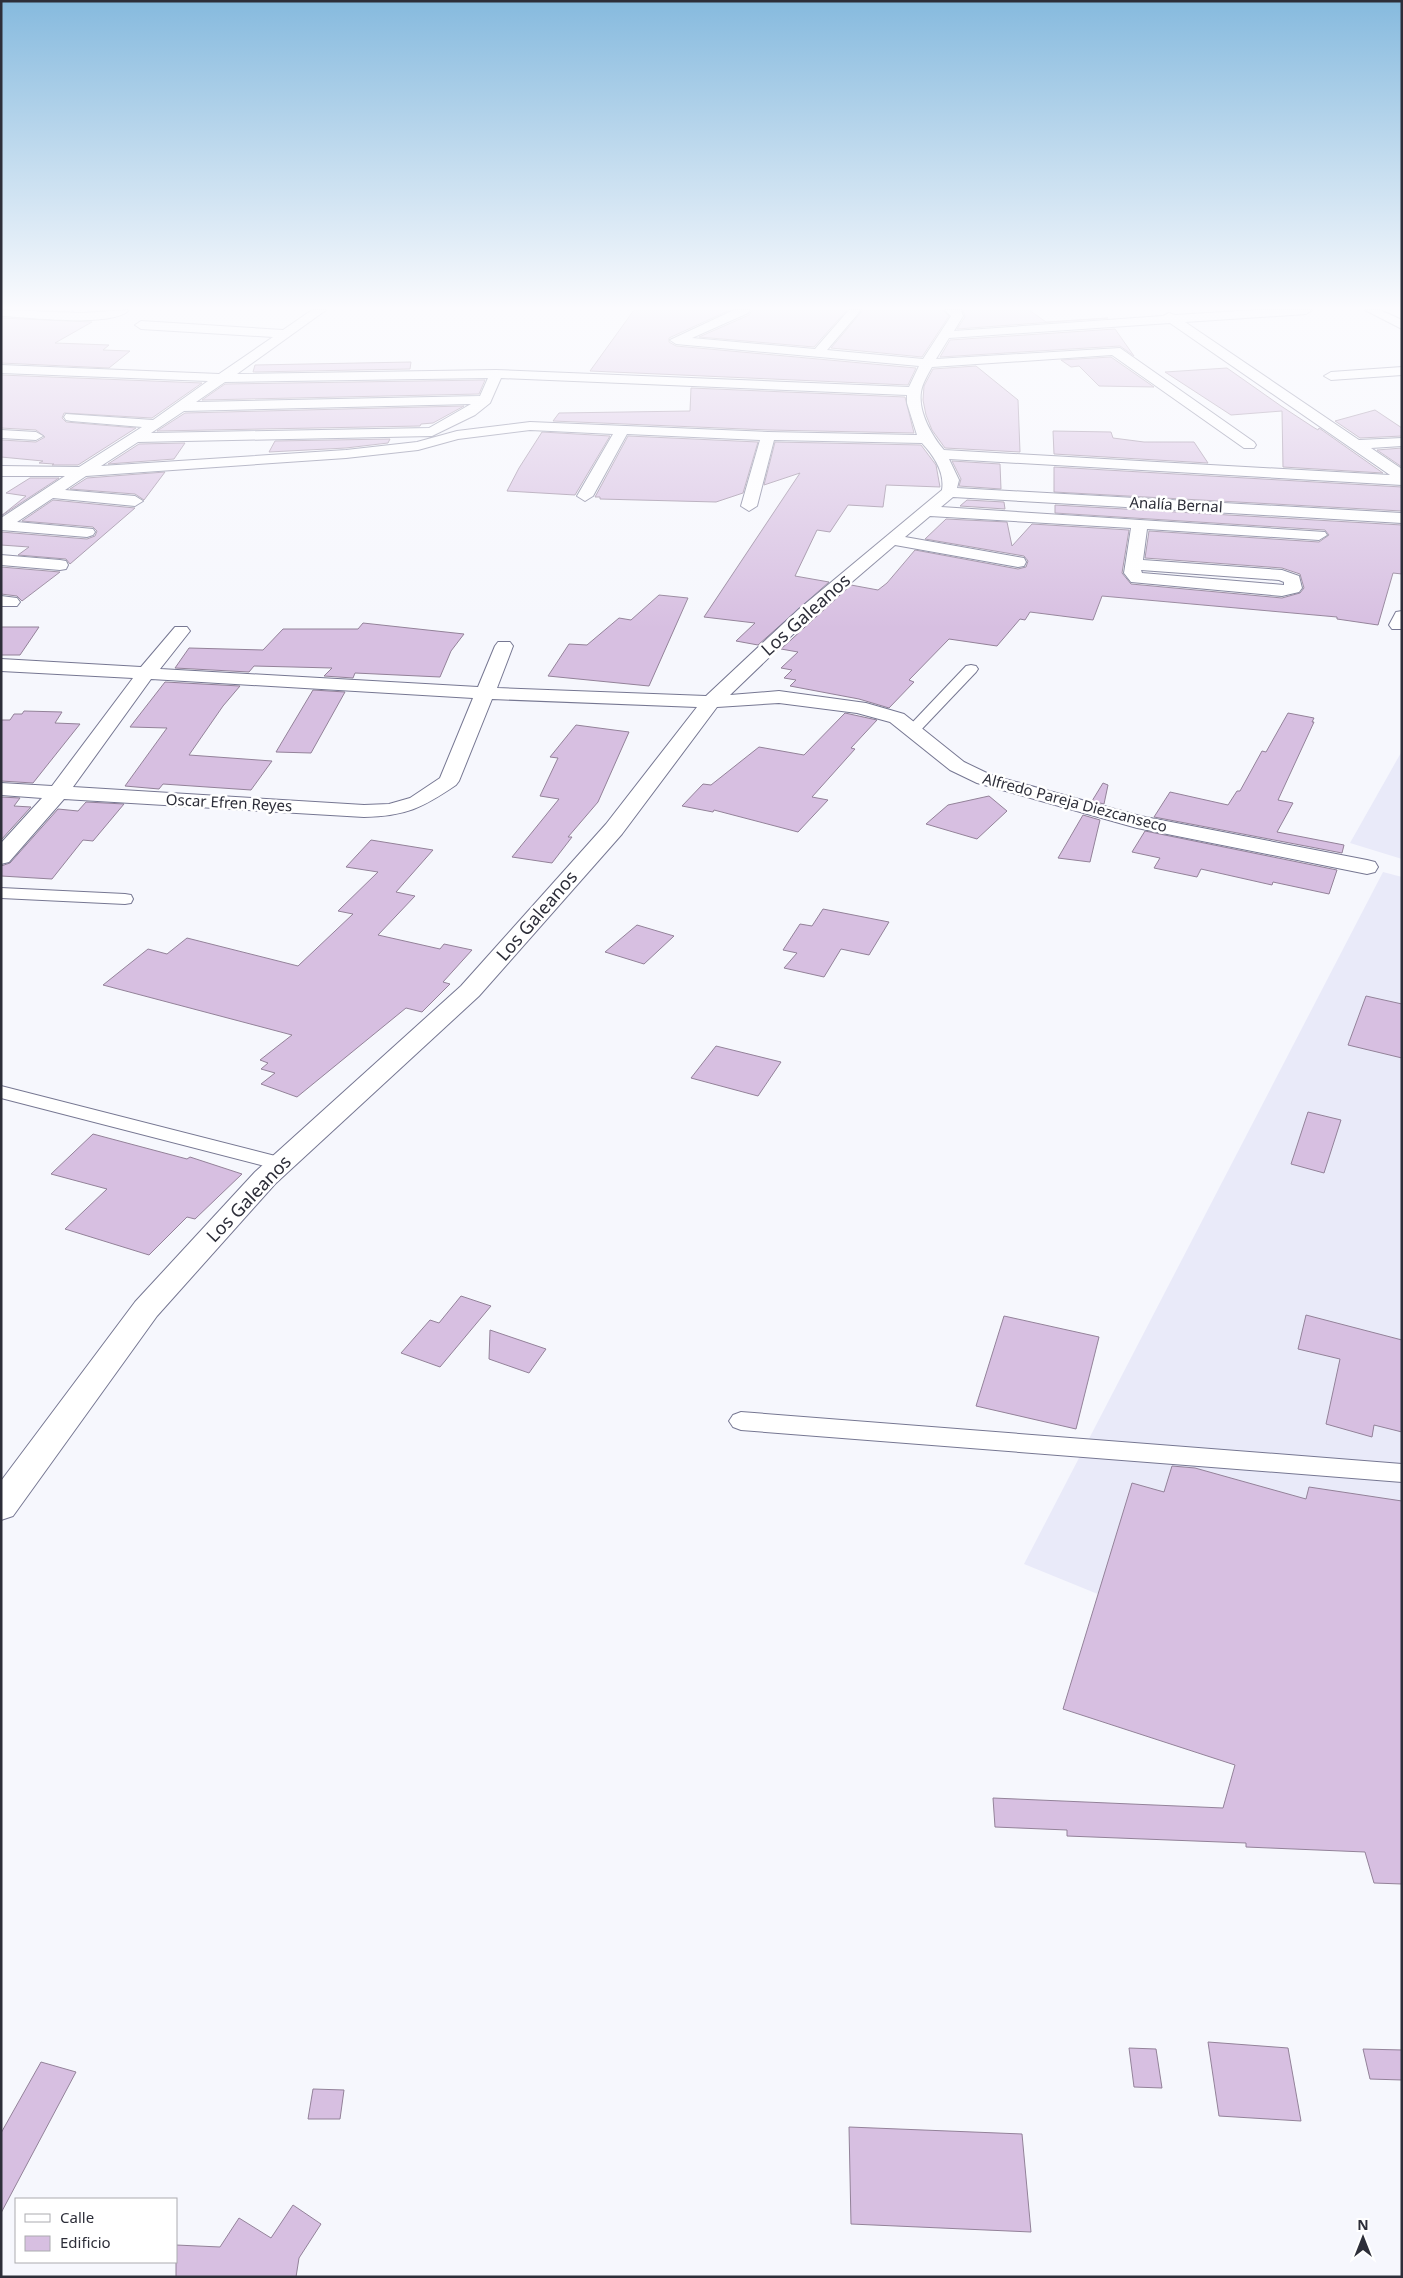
<svg xmlns="http://www.w3.org/2000/svg" width="1403" height="2278" font-family="'Noto Sans',sans-serif">
<style>
.built{fill:#e9eaf9}
.building{fill:#d7bfe1;stroke:#938299}
.lines{fill:none;stroke-linecap:round;stroke-linejoin:round}
.lane-casing{stroke:#767792;stroke-width:2}
.street-casing{stroke:#767792;stroke-width:2}
.lane{fill:#fff;fill-rule:evenodd}
.street{fill:#fff;fill-rule:evenodd}
.labels{text-anchor:middle;stroke-width:5;stroke-linejoin:round;paint-order:stroke}
.far-street-label{font-size:15px;fill:#2d2e39;stroke:#fff}
.street-label{font-size:18px;fill:#2d2e39;stroke:#fff}
</style>
<rect width="100%" height="100%" fill="#f6f7fd"/>
<g class="built">
<path d="M1402,751v108l-52,-16z"/>
<path d="M1383,872l19,5v841l-378,-154z"/>
</g>
<g class="building">
<path d="M634,310h96l-61,28v4l7,4 240,22 -8,17 -318,-14z"/>
<path d="M752,310h95l-33,37 -115,-10 50,-22z"/>
<path d="M863,310h80l6,6 -27,41 -91,-9z"/>
<path d="M963,310h66l17,12 62,-4 -151,11 8,-12z"/>
<path d="M1,318l91,4 -37,21 54,2 -6,5 27,1 -21,17 -108,-5z"/>
<path d="M1115,329l19,27 -14,-10 -180,11 10,-17z"/>
<path d="M1111,357l43,30 -55,-1 -20,-20 -8,1 -10,-7z"/>
<path d="M411,362l-1,7 -157,3 2,-7z"/>
<path d="M976,366l42,34 2,52 -75,-4 -13,-18 -6,-15 -3,-15 1,-14 9,-17z"/>
<path d="M1227,368l54,38 32,21 5,3 1,-2 64,45 -100,-6 -1,-56 -51,4 -66,-43z"/>
<path d="M1,375l201,8 -50,35 -88,-5 -2,5 4,4 70,6 -58,37h-26l2,-1 -15,-1 4,-2 -42,-4v-17l35,2 9,-5 -9,-7 -35,-2z"/>
<path d="M485,380l-6,14 -277,6 23,-16z"/>
<path d="M691,388l214,9 9,36 -146,-3 -215,-9 6,-8 131,-2z"/>
<path d="M464,406l-31,17 -12,1 -1,2 -263,5 28,-18z"/>
<path d="M1375,410l27,18v8l-42,2 -25,-17z"/>
<path d="M1053,431l58,1 2,6 31,4h50l14,21 -154,-9z"/>
<path d="M542,432l68,4 -35,59 -68,-4 12,-23z"/>
<path d="M628,436l130,6 -15,51 -27,9 -116,-3v-2h-5z"/>
<path d="M390,439l-2,4 -42,5 -77,4 6,-11z"/>
<path d="M775,442l146,3 15,20 4,22 -54,-2 -3,22 -35,-2 -18,27 -13,-2 -22,46 34,6 -71,63 -22,-4 19,-18 -51,-6 96,-144 -36,12z"/>
<path d="M185,443l-11,16 -66,5 31,-20z"/>
<path d="M1402,448v19l-25,-17z"/>
<path d="M952,461l48,3 1,25 -42,-3 2,-7z"/>
<path d="M1054,467l348,20v24l-348,-19z"/>
<path d="M165,472l-21,28 -9,-6 -65,-5 17,-11z"/>
<path d="M30,478h29l-58,38 25,-20 -20,-3z"/>
<path d="M53,500l82,8 -65,56 -4,-5 -48,-4 11,-8 -28,-2v-13l86,7 8,-3 2,-5 -4,-4 -71,-6z"/>
<path d="M967,500l37,2 1,7 -45,-3z"/>
<path d="M1055,505l347,20v49l-9,-1 -15,52 -41,-6v-2l-235,-21 -9,24 -63,-8 -5,8 -5,-1 -23,27 -48,-7 -40,41 5,2 -25,26 -30,-9 -69,-13 6,-6 -12,-2 8,-8 -11,-2 17,-16 -17,-3 70,-64 27,5 9,-7 28,-33 103,19 8,-2 2,-6 -4,-5 -99,-17 21,-20 61,3 5,24 20,-22 97,6 -7,43 9,11 151,14 18,-5 4,-5 -4,-14 -18,-6 -137,-10 4,-27 170,11 10,-7 -4,-5 -270,-17z"/>
<path d="M1,567l59,5 -38,29 -5,-5 -16,-2z"/>
<path d="M659,595l29,3 -39,88 -101,-10 21,-32 18,1 32,-27 12,2z"/>
<path d="M363,623l101,11 -13,17 -11,26 -85,-4 -2,5 -29,-2 8,-8 -78,-2 -5,6 -74,-4 14,-20 74,2 20,-21h75z"/>
<path d="M1,627h38l-19,28h-19z"/>
<path d="M165,682l75,4 -17,20 -34,49 83,6 -21,29 -88,-6 -4,5 -34,-3 42,-58 -37,-1z"/>
<path d="M313,690l32,2 -34,61 -35,-1z"/>
<path d="M24,711l38,1 -7,11 25,1 -47,59 -32,-2v-61h9l4,-6h8z"/>
<path d="M845,713l32,7 -26,28 4,1 -43,48 16,3 -30,32 -84,-22 -1,2 -31,-6 21,-22 8,1 48,-38 45,8z"/>
<path d="M1288,713l26,5 -2,4h2l-36,78 15,3 -16,29 67,13 -2,8 -188,-36 16,-25 58,13 9,-14h3l22,-40 4,1z"/>
<path d="M576,725l53,7 -31,70 -30,35h4l-20,26 -40,-6 47,-58 -19,-3 18,-38 -8,-1z"/>
<path d="M1103,783l5,2 -4,19 -12,-3z"/>
<path d="M989,796l18,15 -30,28 -51,-15 22,-19z"/>
<path d="M1,797l19,1 -6,8 17,1 -30,33z"/>
<path d="M86,802l38,2 -31,37 -10,-1 -31,39 -51,-3v-10l9,-3 48,-54 20,2z"/>
<path d="M1083,815l17,5 -10,42 -32,-4z"/>
<path d="M1145,831l192,39 -8,24 -56,-12 -1,3 -71,-16 -4,8 -43,-9 6,-10 -28,-6z"/>
<path d="M371,840l62,10 -37,42 19,4 -37,39 62,14 4,-5 28,6 -29,32 7,2 -28,28 -16,-4 -109,89 -36,-13 14,-11 -14,-4 7,-6 -8,-3 32,-25 -189,-50 45,-36 19,5 20,-16 111,28 55,-52 -15,-3 40,-39 -32,-5z"/>
<path d="M823,909l66,13 -20,33 -28,-6 -17,28 -40,-9 13,-15 -14,-3 17,-26 12,2z"/>
<path d="M637,925l37,11 -30,28 -39,-12z"/>
<path d="M1366,996l36,8v54l-54,-13z"/>
<path d="M716,1046l65,16 -23,34 -67,-18z"/>
<path d="M1308,1112l33,8 -17,53 -33,-9z"/>
<path d="M93,1134l94,25 3,-2 52,17 -47,45 -8,-2 -38,38 -84,-26 42,-40 -56,-15z"/>
<path d="M461,1296l30,10 -51,61 -39,-14 29,-33 9,3z"/>
<path d="M1306,1315l96,25v92l-28,-7 -2,12 -46,-13 14,-65 -42,-10z"/>
<path d="M1004,1316l95,21 -23,92 -100,-23z"/>
<path d="M490,1330l56,19 -17,24 -40,-14z"/>
<path d="M1172,1466l23,2 111,31 3,-12 93,14v383l-28,-1 -9,-31 -119,-5v-4l-179,-7v-6l-72,-3 -2,-29 230,10 12,-43 -172,-56 69,-226 32,9z"/>
<path d="M1208,2042l80,6 13,73 -82,-5z"/>
<path d="M1129,2048l27,1 6,39 -28,-1z"/>
<path d="M1363,2049l39,1v30l-32,-1z"/>
<path d="M41,2062l35,10 -75,141v-80z"/>
<path d="M313,2089l31,1 -4,29h-32z"/>
<path d="M849,2127l173,7 9,98 -180,-8z"/>
<path d="M293,2205l28,19 -22,34 -3,19h-120v-32l44,2 19,-29 32,20z"/>
</g>
<g class="lines">
<defs>
<g id="lane">
<path d="M971,665l5,1 2,3 -2,3 -57,60h-10l-2,-3 2,-3 57,-60z"/>
<path d="M1,888l124,6 6,1 2,4 -2,4 -6,1 -124,-6z"/>
<path d="M1,1086l286,73 3,5 -3,5 -7,1 -279,-72z"/>
<path d="M741,1412l661,52v18l-661,-52 -8,-3 -4,-6 4,-6z"/>
</g>
<g id="street">
<path d="M1,310l81,3 47,-3c-17,18 -102,7 -128,6z"/>
<path d="M312,310h14l-89,64 259,-4 413,17 10,-21 -243,-22 -6,-4 64,-30h16l-2,3 -56,25 123,11 34,-39h12l-34,40 96,9 28,-43 -6,-6h16l2,6 -9,15 209,-15 6,-3 6,2 81,-5h56l-6,4 -121,8 174,118 43,-2v8l-31,2 31,21v16l-453,-26 10,21 -2,8 445,25v10l-449,-26 -12,10 384,25 2,3 -8,5 -172,-11 -4,31 139,10 17,6 3,12 -3,4 -17,4 -151,-14 -7,-9 7,-45 -201,-12 -25,21 113,20 6,1 2,4 -2,4 -6,1 -123,-22 -84,72 -81,78 49,-4 87,12 38,11 60,48 27,13 149,41 227,44 8,2 3,5 -3,5 -8,2 -230,-46 -160,-45 -27,-13 -60,-48 -33,-9 -78,-10 -62,4 -95,127 -143,162 -204,188 -118,132 -144,200 -12,4v-39l134,-179 120,-130 206,-186 145,-162 91,-117 -205,-8 -33,82 -3,4c-34,23 -50,31 -92,32l-300,-18 -55,63 -8,2v-21l41,-45 -41,-3v-12l51,3 81,-108 -132,-7v-12l140,8 34,-40h12l3,4 -30,38 318,18 17,-41 3,-4h12l3,4 -16,42 209,8 93,-87 143,-119c3,-18 -8,-34 -20,-47l-148,-3 -17,66 -8,5 -8,-5 19,-66 -133,-6 -34,62 -8,5 -8,-5 36,-62 -83,-4 -72,9 -40,11 -72,8 -260,18 -21,14 70,6 8,5 -8,5 -82,-8 -36,24 76,7 2,3 -2,3 -6,2 -86,-7v-12l64,-42h-64v-10l78,1 63,-40 -71,-6 -5,-1 -2,-3 2,-3 87,6 55,-39 -207,-8v-8l218,9 54,-37 -132,-8 -6,-4 6,-4 142,9zM1170,323l220,152 -446,-25c-12,-14 -26,-38 -23,-58 1,-8 7,-18 11,-25l180,-12 132,93h10l2,-3 -2,-3 -134,-94 -184,11 13,-21zM488,378l-8,18 -284,6 29,-20zM501,378l406,17v8l10,32 -149,-3 -238,-10 -73,9 -40,11 -71,8 -245,16 37,-24 294,-6 43,-21 15,-12zM471,404l-42,24 -278,5 33,-22zM1141,570l138,10 5,2v3l-142,-12zM151,679l322,19 -33,80 -30,20 -21,6 -25,1 -291,-18z"/>
<path d="M1365,310h15l22,10v9z"/>
<path d="M1402,367v8l-71,5 -7,-4 7,-4z"/>
<path d="M1,430l35,2 7,4 -7,4 -35,-2z"/>
<path d="M1,555l59,5 6,1 2,4 -2,4 -6,1 -59,-5z"/>
<path d="M1,596l16,2 3,4 -3,4h-16z"/>
<path d="M1402,611v18h-10l-3,-4 7,-13z"/>
</g>
</defs>
<use href="#lane" class="lane-casing"/>
<use href="#street" class="street-casing"/>
<use href="#lane" class="lane"/>
<use href="#street" class="street"/>
</g>
<linearGradient id="sky" x2="0" y2="1"><stop stop-color="#86bade"/><stop offset="0.49" stop-color="#fbfbfe"/><stop offset="1" stop-color="#fbfbfe" stop-opacity="0"/></linearGradient>
<rect width="1403" height="629" fill="url(#sky)"/>
<g class="labels">
<g class="far-street-label">
<text transform="translate(1176 505) rotate(3)" y="5">Analía Bernal</text>
<text transform="translate(229 803) rotate(3)" y="5">Oscar Efren Reyes</text>
<text transform="translate(1075 803) rotate(15)" y="5">Alfredo Pareja Diezcanseco</text>
</g>
<g class="street-label">
<text transform="translate(806 615) rotate(-42)" y="6">Los Galeanos</text>
<text transform="translate(537 916) rotate(-49)" y="6">Los Galeanos</text>
<text transform="translate(249 1199) rotate(-46)" y="6">Los Galeanos</text>
</g>
</g>
<rect width="1403" height="2278" fill="none" stroke="#2d2e39" stroke-width="5"/>
<rect x="15" y="2198" width="162" height="65" fill="#ffffff" stroke="#ababb0"/>
<rect x="25" y="2214" width="25" height="8" fill="#ffffff" stroke="#ababb0"/>
<text x="60" y="2223" font-size="15" fill="#2d2e39">Calle</text>
<rect x="25" y="2236" width="25" height="15" fill="#d7bfe1" stroke="#ababb0"/>
<text x="60" y="2248" font-size="15" fill="#2d2e39">Edificio</text>
<g transform="translate(1363 2238)" stroke="#ffffff" stroke-width="4" paint-order="stroke">
<path d="M0-4L9 19L0 12L-9 19Z" fill="#2d2e39"/>
<text y="-8" font-size="14" font-weight="bold" text-anchor="middle" fill="#2d2e39">N</text>
</g>
</svg>
